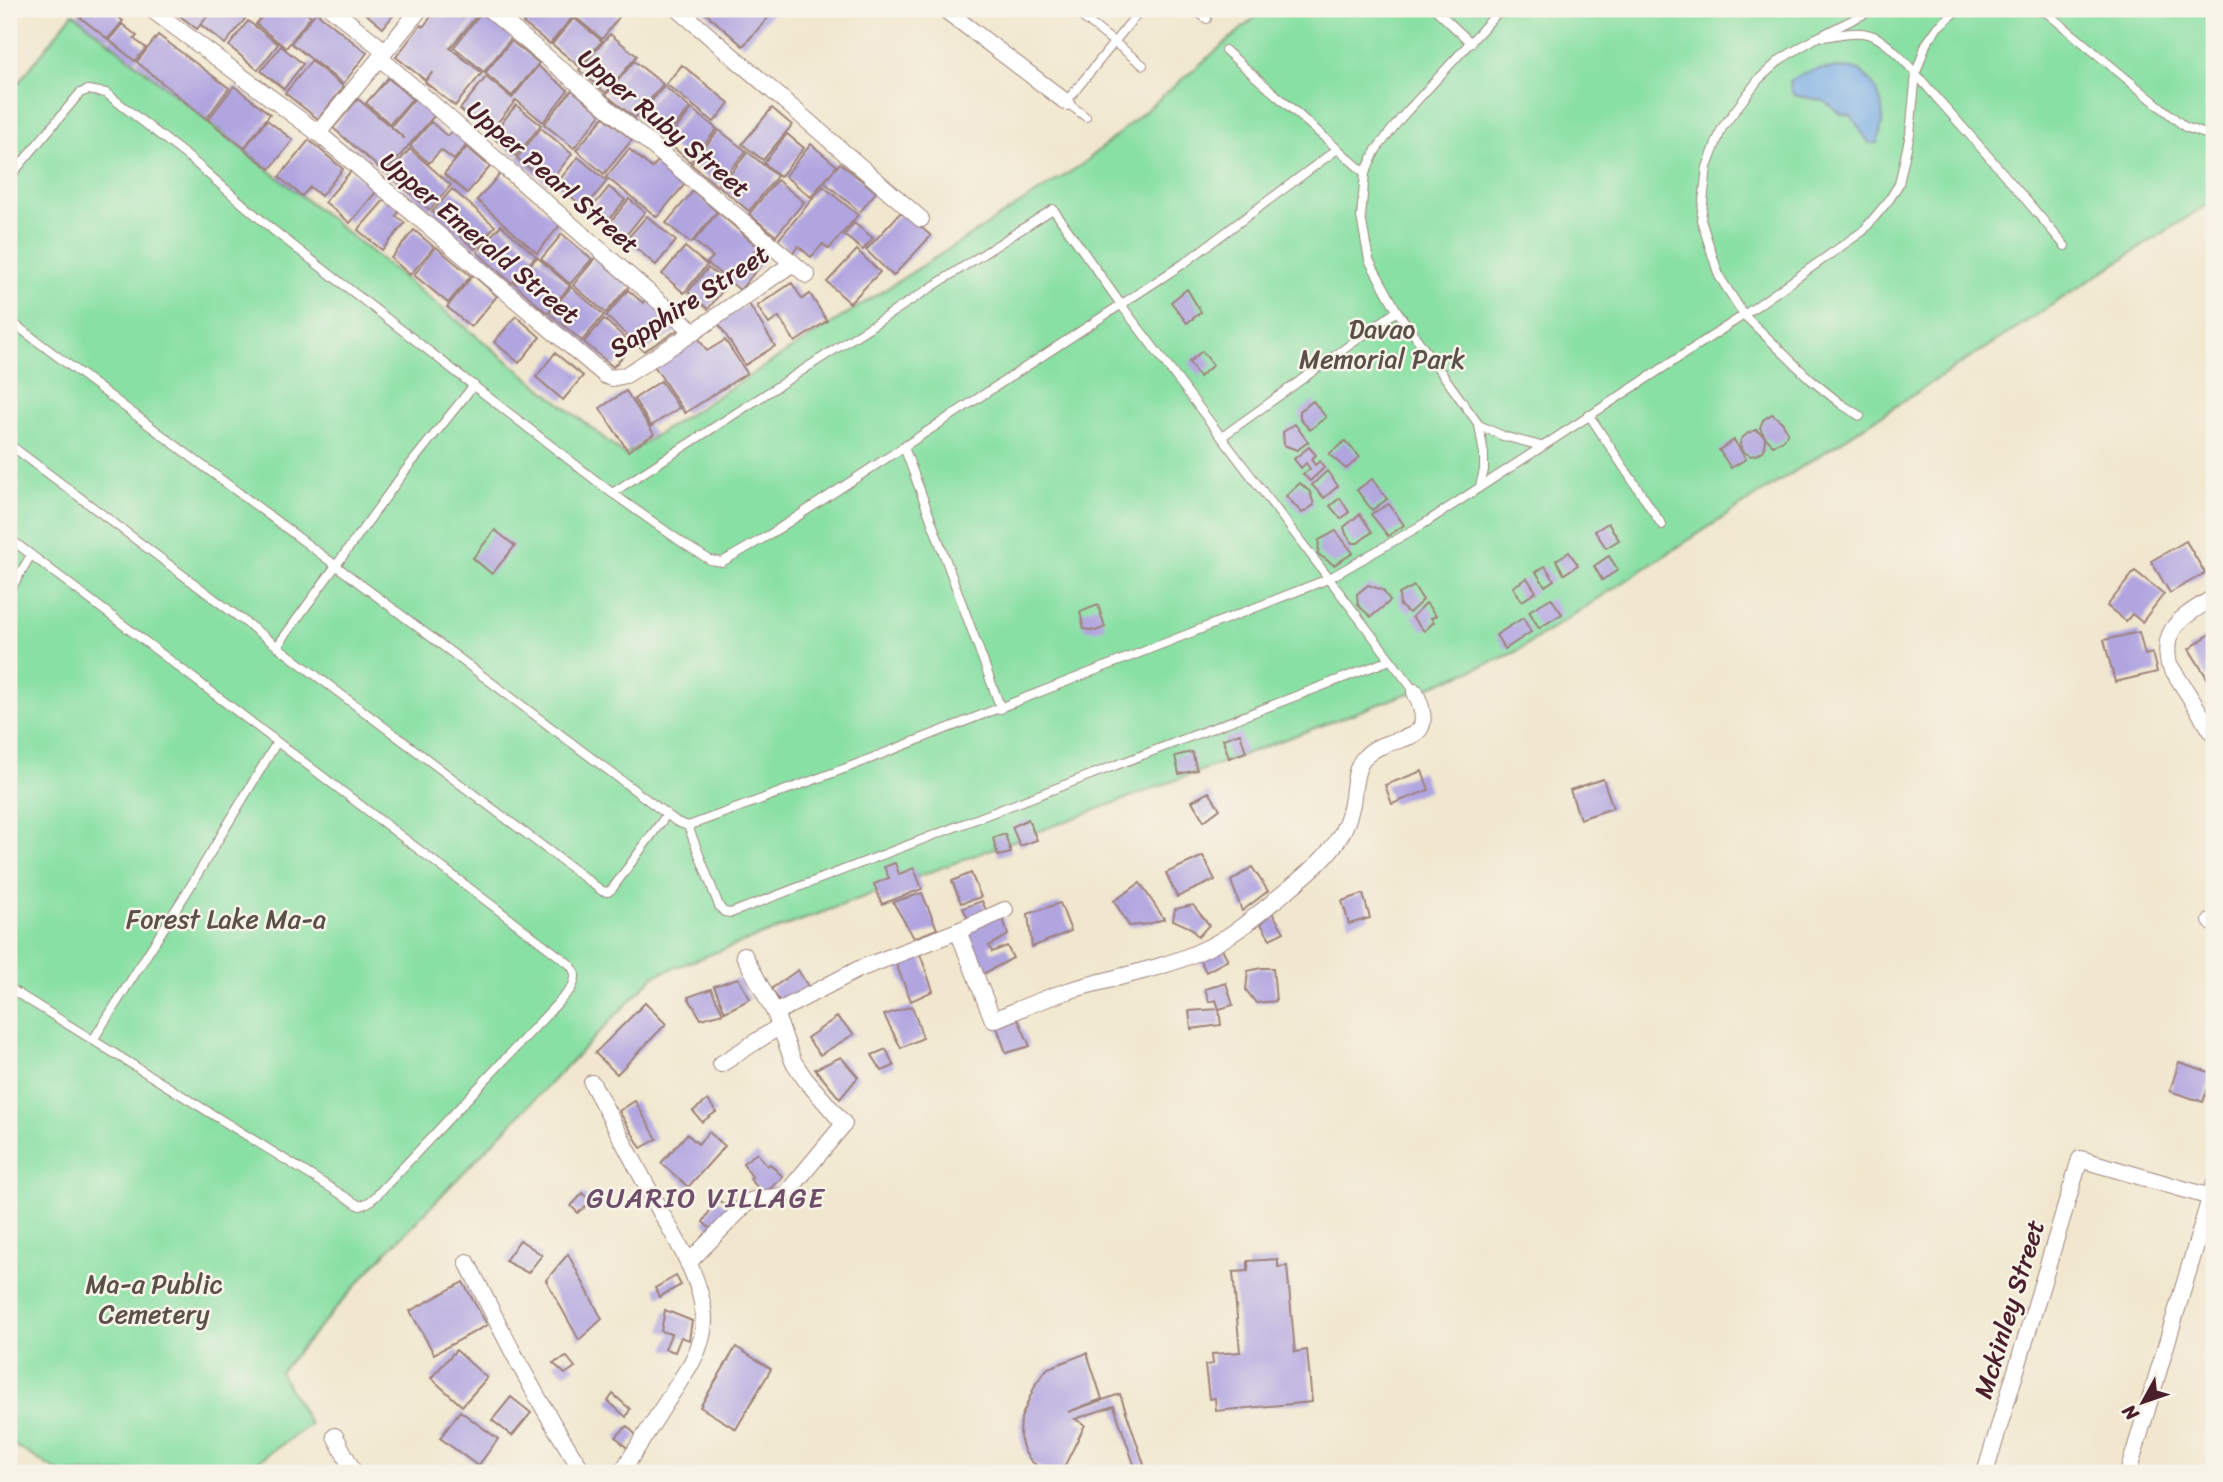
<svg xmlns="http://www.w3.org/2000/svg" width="2223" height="1482" font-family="Sriracha,sans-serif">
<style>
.green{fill:#89e0a4;stroke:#6a8068;stroke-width:2}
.water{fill:#76ace4;stroke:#606688;stroke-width:2}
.building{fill:#b1a5e0}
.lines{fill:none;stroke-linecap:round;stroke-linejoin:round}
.service-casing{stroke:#9e837c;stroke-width:10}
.minor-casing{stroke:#9e837c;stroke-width:18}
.service{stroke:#fff;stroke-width:8}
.minor{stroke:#fff;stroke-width:16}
.labels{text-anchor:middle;stroke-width:5;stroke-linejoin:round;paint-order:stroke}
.street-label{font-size:26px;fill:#4a1f2b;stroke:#f7f3e8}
.park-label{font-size:26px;fill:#5a4f49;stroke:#f7f3e8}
.neighbourhood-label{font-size:28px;letter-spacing:2px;fill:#6e4e6a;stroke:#f7f3e8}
</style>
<rect width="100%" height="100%" fill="#f7f3e8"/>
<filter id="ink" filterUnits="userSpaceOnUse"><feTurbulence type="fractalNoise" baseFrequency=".0143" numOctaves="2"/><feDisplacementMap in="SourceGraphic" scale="14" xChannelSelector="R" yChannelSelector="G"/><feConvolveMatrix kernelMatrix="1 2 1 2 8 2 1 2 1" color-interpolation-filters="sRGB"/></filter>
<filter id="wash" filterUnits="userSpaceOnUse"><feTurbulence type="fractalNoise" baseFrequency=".00686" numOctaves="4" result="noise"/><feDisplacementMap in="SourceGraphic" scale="28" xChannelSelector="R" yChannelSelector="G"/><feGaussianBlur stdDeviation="1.57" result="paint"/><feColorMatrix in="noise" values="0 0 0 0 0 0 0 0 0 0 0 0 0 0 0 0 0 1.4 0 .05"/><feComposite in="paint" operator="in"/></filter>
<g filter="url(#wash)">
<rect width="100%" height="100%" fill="#f1e7ce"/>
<path class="green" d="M1265,9h949v191l-700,453 -86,35 -25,7 -748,280 -280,289 -95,108 30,53 -69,48h-180l-52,-31v-1347l64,-82 552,442 459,-292z"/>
<path class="water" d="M1843,68l17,2c23,21 28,44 17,73h-8l-18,-27 -10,-2 -17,-13 -30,-6 -3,-6 -1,-8c17,-12 33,-13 53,-13z"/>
<g id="blocks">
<g class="building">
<path d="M82,9h40l-5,7 6,5 -15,18 -31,-24z"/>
<path d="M171,9h61l13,10 -20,25 -24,-19 9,-13 -13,17z"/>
<path d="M268,9h33l10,7 -25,32 -30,-24z"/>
<path d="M360,9h38l-15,19z"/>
<path d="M437,9h39l4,3 -30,36 32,25 -27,33 -30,-24 8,-10 -8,8 -29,-23 25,-32 2,2z"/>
<path d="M508,9h23l-9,11z"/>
<path d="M535,9h34l6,5 -25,30 -27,-21z"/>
<path d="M582,9h27l10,8 -17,22 -27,-22z"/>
<path d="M701,9h75l-33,37z"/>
<path d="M316,12l51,41 -24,31 -52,-41z"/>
<path d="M482,12l30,25 -28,35 -30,-25z"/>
<path d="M574,18l28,23 -22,26 -28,-23z"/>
<path d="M248,21l30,23 -20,26 -29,-24z"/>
<path d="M122,24l15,12 -3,3 12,9 -11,13 -26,-21z"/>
<path d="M610,34l27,22 -31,37 -27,-23z"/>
<path d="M158,35l71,53 -23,31 -69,-57z"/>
<path d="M511,41l28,22 -27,33 -27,-23z"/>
<path d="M281,46l22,18 -19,25 -23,-18z"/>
<path d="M311,61l33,26 -26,32 -33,-26z"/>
<path d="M634,61l29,23 -28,34 -29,-23z"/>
<path d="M682,65l47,38 -15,19 -48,-38z"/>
<path d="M538,66l30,24 -25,32 -27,-22 -27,33 -29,-24 26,-32 26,21z"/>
<path d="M388,78l24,21 -22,25 -24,-21z"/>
<path d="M234,86l36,28 -26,34 -36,-28z"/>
<path d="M664,86l26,22 -24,29 -26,-22z"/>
<path d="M572,90l29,24 -27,34 -30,-24z"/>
<path d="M416,97l19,18 -50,58 -52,-45 25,-29 47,40 -14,-13z"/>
<path d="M516,105l25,20 -25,31 -25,-20z"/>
<path d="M772,108l20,17 -29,35 -21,-16z"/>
<path d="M692,109l25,20 -27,33 -24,-21z"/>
<path d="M604,117l28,23 -28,34 -28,-24z"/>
<path d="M267,120l26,20 -23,29 -26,-20z"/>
<path d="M431,122l16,14 6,-6 16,12 -15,18 -13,-10 -12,13 -19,-17z"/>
<path d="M541,128l31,26 -24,30 -31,-26z"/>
<path d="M719,130l27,21 -29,35 -26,-22z"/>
<path d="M787,134l17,14 -24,29 -16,-14z"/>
<path d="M309,140l34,29 -22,27 -11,-9 -8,9 -23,-19z"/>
<path d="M811,144l26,22 -26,31 -26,-21z"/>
<path d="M467,147l23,20 -23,26 -23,-19z"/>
<path d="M410,149l41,36 -21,25 -42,-36z"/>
<path d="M629,149l23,19 6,-7 27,23 -28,33 -51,-40z"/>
<path d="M748,152l29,24 -28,35 -29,-24z"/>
<path d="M578,157l29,24 -22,27 -29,-24z"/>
<path d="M840,163l36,29 -16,20 -36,-30z"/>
<path d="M351,171l25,21 -26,31 -25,-21z"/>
<path d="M500,174l61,50 -24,29 -60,-53z"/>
<path d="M777,180l27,22 -28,34 -27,-22z"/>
<path d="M823,186l35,29 -29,34 -6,-5 -12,13 -13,-11 -5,7 -15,-13z"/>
<path d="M609,187l16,13 -19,23 -16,-13z"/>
<path d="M452,189l43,37 -20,23 -43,-37z"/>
<path d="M693,191l24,21 -26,31 -25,-20z"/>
<path d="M386,198l14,12 -4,6 9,7 -23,27 -24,-20z"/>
<path d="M629,199l16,13 -22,27 -16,-13z"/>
<path d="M903,210l28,26 -38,40 -27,-26z"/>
<path d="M718,212l40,35 -4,4 11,9 -25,30 -33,-27 6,-6 -19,-16z"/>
<path d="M647,216l29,25 -20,24 -30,-25z"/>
<path d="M854,223l19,15 -10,12 -19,-15z"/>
<path d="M501,225l35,31 -24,27 -35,-31z"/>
<path d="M414,230l20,17 -24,28 -19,-17z"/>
<path d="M562,234l30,25 -22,25 -29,-25z"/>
<path d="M436,247l35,29 -23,27 -34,-28z"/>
<path d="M685,247l22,18 -23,28 -22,-19z"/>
<path d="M857,250l23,22 -30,31 -23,-21z"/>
<path d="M537,257l33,29 -23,27 -33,-30z"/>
<path d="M596,257l33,29 -23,27 -33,-28z"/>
<path d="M708,268l20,16 -20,25 -20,-17z"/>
<path d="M473,275l24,21 -26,31 -24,-20z"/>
<path d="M792,283l10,16 8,-5 17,27 -32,21 -16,-25 -10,7 -12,-18z"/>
<path d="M571,287l33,28 -22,26 -33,-28z"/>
<path d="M1187,289l14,23 -14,11 -16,-21z"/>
<path d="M628,290l15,13 3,-5 35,30 -37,23 -38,-35z"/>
<path d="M749,304l26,42 -30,19 -27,-42z"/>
<path d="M516,316l24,21 -21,26 -25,-21z"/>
<path d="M604,319l29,26 -20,22 -29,-25z"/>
<path d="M697,336l10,15 18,-11 22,33 -62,40 -32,-49z"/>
<path d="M1202,351l11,14 -14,12 -10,-15z"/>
<path d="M555,353l28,23 -20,24 -27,-23z"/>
<path d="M661,381l18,27 -28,18 -17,-27z"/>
<path d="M626,391l28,43 -26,17 -28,-43z"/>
<path d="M1313,401l13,16 -16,13 -10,-11v-8z"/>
<path d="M1772,414l10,8 6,10 -4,8 -11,5 -8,-8 -1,13 -6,4 -7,2 -7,-4 -4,-7 1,-6 7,-6 8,-3 9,7 -5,-9 3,-8z"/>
<path d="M1295,424l13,18 -11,8 -13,-5 -1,-13z"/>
<path d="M1734,440l12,19 -15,9 -12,-18z"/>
<path d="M1345,441l15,16 -14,12 -17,-15z"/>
<path d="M1309,447l7,8 -5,4 4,6 5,-4 4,7 -14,13 -7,-7 7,-5 -4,-6 -5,5 -7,-9z"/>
<path d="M1327,471l11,15 -14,12 -12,-13z"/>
<path d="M1372,479l15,20 -15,11 -15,-20z"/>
<path d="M1300,483l10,9 4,13 -12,8 -16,-17z"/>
<path d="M1340,498l9,14 -8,7 -11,-13z"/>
<path d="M1389,504l15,21 -16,11 -17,-22z"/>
<path d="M1360,514l12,18 -14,11h-5l-7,-9 -2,-7z"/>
<path d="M1608,523l11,17 -13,8 -11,-17z"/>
<path d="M495,530l20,16 -23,28 -19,-16z"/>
<path d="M1336,531l17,22 -19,12 -16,-11 1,-14z"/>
<path d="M2186,541l19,32 -35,20 -19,-32z"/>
<path d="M1569,552l9,13 -14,9 -8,-14z"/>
<path d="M1609,556l9,14 -16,10 -8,-14z"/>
<path d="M1545,566l9,14 -9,6 -9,-14z"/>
<path d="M2135,571l29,23 -22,28 -10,-8 -6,7 -19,-15z"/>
<path d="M1527,578l9,14 -14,9 -9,-14z"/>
<path d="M1368,585l15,5 7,11 -19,16 -13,-12 -1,-11z"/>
<path d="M1414,586l9,14 -14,13 -9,-7 -1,-12z"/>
<path d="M1551,598l11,16 -23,14 -10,-17z"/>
<path d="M1426,603l10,13 -5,2 3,4 -10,9 -12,-14z"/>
<path d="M1098,605l7,22 -9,4 -12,-2 -4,-17z"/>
<path d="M1523,618l8,14 -26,17 -9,-14z"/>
<path d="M2214,631v58l-25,-40z"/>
<path d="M2139,632l6,23 7,-2 5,19 -42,10 -11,-42z"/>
<path d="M1240,733l6,19 -17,6 -6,-19z"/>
<path d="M1192,752l5,18 -18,4 -4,-18z"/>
<path d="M1422,771l7,19 -37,14 -7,-19z"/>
<path d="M1603,779l10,29 -33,11 -10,-29z"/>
<path d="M1209,792l11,17 -16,12 -12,-20z"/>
<path d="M1028,819l9,21 -17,6 -8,-19z"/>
<path d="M1005,834l6,19 -13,3 -5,-18z"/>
<path d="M1203,856l12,24 -38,17 -11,-24z"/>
<path d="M895,863l4,11 15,-6 8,21 -40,15 -8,-20 15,-6 -5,-11z"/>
<path d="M1252,867l16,24 -26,20 -11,-30z"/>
<path d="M971,873l10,24 -20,6 -9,-22z"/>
<path d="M1140,883l24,36 -15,5 -20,2 -15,-25z"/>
<path d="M922,893l15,36 -23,9 -21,-36z"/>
<path d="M1363,894l7,24 -21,6 -7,-23z"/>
<path d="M982,901l7,16 -19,6 -7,-15z"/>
<path d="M1060,903l11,28 -39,16 -4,-33z"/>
<path d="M1193,905l16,20 -11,12 -7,-9 -18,-8 2,-11z"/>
<path d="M1001,911l7,24 -19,11 3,6 15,-6 6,12 -30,16 -19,-45z"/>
<path d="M1271,911l13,21 -14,7 -12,-20z"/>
<path d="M1220,945l8,15 -22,12 -8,-15z"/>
<path d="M919,951l14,40 -22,10 -17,-42z"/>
<path d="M1261,968h12l3,33 -20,2 -10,-13 2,-19z"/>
<path d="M798,970l11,18 -26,17 -12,-16z"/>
<path d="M738,978l12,21 -25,13 -11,-26z"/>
<path d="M1226,983l7,22 -14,4 -3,-9 -7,2 -4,-13z"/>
<path d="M711,989l12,24 -22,6 -13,-22z"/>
<path d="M645,1003l21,21 -49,50 -22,-21z"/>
<path d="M912,1006l11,32 -22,10 -17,-33z"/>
<path d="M1219,1009l2,16 -30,4 -2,-18z"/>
<path d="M837,1017l17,17 -34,21 -13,-17z"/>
<path d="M1018,1019l12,27 -24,7 -9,-26z"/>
<path d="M886,1049l8,17 -12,5 -10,-16z"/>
<path d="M841,1057l17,20 -18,22 -25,-30z"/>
<path d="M2179,1062l33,11 -9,29 -33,-11z"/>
<path d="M708,1100l8,12 -14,10 -9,-11z"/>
<path d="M635,1101l22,38 -16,9 -22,-37z"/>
<path d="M709,1132l16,14 -37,41 -27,-24 26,-29 11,10z"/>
<path d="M757,1153l10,13 3,-2 13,13 -19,17 -14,-15 2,-2 -9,-14z"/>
<path d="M583,1193l8,9 -13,11 -7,-7z"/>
<path d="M717,1199l15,12 -17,22 -12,-11z"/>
<path d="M520,1240l22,15 -14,18 -23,-12z"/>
<path d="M568,1254l34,65 -23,21 -33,-60z"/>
<path d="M1278,1259v8l9,-1 8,86 12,-2 5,52 -96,9 -1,-13 -6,1 -4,-34 8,-1 -1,-10 28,-2 -7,-80 15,-1v-10z"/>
<path d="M676,1276l5,9 -22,12 -4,-9z"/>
<path d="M463,1282l24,43 -53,29 -24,-43z"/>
<path d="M665,1310l27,11 -3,19 -8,-3 -6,15 -10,-3 6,-15 -10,-3z"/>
<path d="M736,1347l35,22 -35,60 -36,-22z"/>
<path d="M456,1350l31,28 -25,28 -31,-28z"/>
<path d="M1087,1353l15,46 -34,13 52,-18 27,79h-10l-23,-67 -39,13 10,6 -24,48h-10l-12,-6 -8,-6 -7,-10 -4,-14 1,-19 15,-35 12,-15z"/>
<path d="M567,1357l8,10 -10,7 -12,-11z"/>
<path d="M613,1394l17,15 -4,8 -18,-16z"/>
<path d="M511,1397l20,16 -19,23 -20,-16z"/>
<path d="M460,1411l38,28 -20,27 -38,-28z"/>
<path d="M627,1426l10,10 -10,12 -11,-11z"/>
</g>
</g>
</g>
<g filter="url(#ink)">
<use href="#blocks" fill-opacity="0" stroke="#9e837c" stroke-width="2"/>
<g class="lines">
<defs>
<g id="service">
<path d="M1072,9l71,56"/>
<path d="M1194,9l13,10"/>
<path d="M1435,9l36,34"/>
<path d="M2034,9l13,4 138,114 29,10"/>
<path d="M1823,37c15,-2 33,-7 48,-2 19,6 51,46 65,62 44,49 87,99 129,149"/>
<path d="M1225,50l140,123"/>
<path d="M1086,117l-20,-15 75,-93"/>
<path d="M9,178l71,-85 8,-3 18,3 86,67 81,70 339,263 75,53 23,14 12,2 47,-27 414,-271 153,-114"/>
<path d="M9,320l668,502 11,4 161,-59 479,-188 97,-56 319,-208 119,-84 26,-31 10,-16 11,-50 6,-61 10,-29 12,-17 20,-18"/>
<path d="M1589,415l73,110"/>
<path d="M1860,416l-19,-12 -31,-25 -66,-64 -25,-39 -18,-56 6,-53 15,-39 36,-48 23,-21 35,-21 58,-29"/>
<path d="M1479,425l24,11 38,10"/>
<path d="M1223,436l174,-125"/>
<path d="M9,444l593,447 6,1 4,-3 55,-75"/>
<path d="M904,447l97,262"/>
<path d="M1480,486l4,-16v-16l-5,-29 -82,-114 -28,-51 -8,-43 4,-44 11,-23 25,-32 100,-109"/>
<path d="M612,493l441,-284 69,97 293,386"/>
<path d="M9,538l559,425c10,9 8,16 3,26l-195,207 -7,6 -9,4 -351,-218"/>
<path d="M9,592l22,-37"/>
<path d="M278,645l127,-174 69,-86"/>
<path d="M688,826l31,80 5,6 7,1 659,-253"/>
<path d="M93,1040l97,-153 87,-145"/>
</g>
<g id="minor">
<path d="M151,9l167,124 288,243 6,2 14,-3 68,-43 99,-69"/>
<path d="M332,9l53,42"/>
<path d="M489,9l318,266"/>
<path d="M678,9l243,210"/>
<path d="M944,9l122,93"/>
<path d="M380,58l314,274"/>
<path d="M318,133l102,-124"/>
<path d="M2214,597c-28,19 -54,28 -45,67l45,71"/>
<path d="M2211,921l3,3"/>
<path d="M958,931l47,-21"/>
<path d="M775,1013l84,-44 99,-38 35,89c25,-10 49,-21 75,-29 45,-14 94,-21 137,-42 28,-13 51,-33 74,-52 17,-14 34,-27 48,-43 12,-13 20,-29 24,-46 4,-16 2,-39 14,-51 24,-27 78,-6 50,-65"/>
<path d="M721,1064l59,-38"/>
<path d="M592,1083c22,41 44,82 66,124 18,33 43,70 46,109 1,17 -4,31 -12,46l-71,111"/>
<path d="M467,1262c36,72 72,144 117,211"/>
<path d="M688,1263l60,-61c12,-6 26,-2 38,-8l58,-70 -39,-45 -12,-18 -18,-48 -31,-58"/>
<path d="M335,1436l19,37"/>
<path d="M1985,1473l95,-314 134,39"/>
<path d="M2128,1473l86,-288"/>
</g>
</defs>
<use href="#service" class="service-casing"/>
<use href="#minor" class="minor-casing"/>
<use href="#service" class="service"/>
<use href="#minor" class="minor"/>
</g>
</g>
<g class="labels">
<g class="street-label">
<text transform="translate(664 123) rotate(40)" y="9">Upper Ruby Street</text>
<text transform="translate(553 177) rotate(41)" y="9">Upper Pearl Street</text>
<text transform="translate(480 238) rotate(40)" y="9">Upper Emerald Street</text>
<text transform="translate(689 301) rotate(-33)" y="9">Sapphire Street</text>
<text transform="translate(2009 1309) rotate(-73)" y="9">Mckinley Street</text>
</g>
<g class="park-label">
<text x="1382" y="338">Davao<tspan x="1382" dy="30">Memorial Park</tspan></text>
<text x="226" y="928">Forest Lake Ma-a</text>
<text x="154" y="1293">Ma-a Public<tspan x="154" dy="30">Cemetery</tspan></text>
</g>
<g class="neighbourhood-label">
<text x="706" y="1207">GUARIO VILLAGE</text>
</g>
</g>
<rect width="2223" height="1482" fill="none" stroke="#f7f3e8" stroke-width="35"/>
<g transform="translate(2143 1402) rotate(230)" stroke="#f7f3e8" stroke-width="5" paint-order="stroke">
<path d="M0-5L12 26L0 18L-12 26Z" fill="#4a1f2b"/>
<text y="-10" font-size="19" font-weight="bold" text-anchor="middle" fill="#4a1f2b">N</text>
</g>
</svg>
